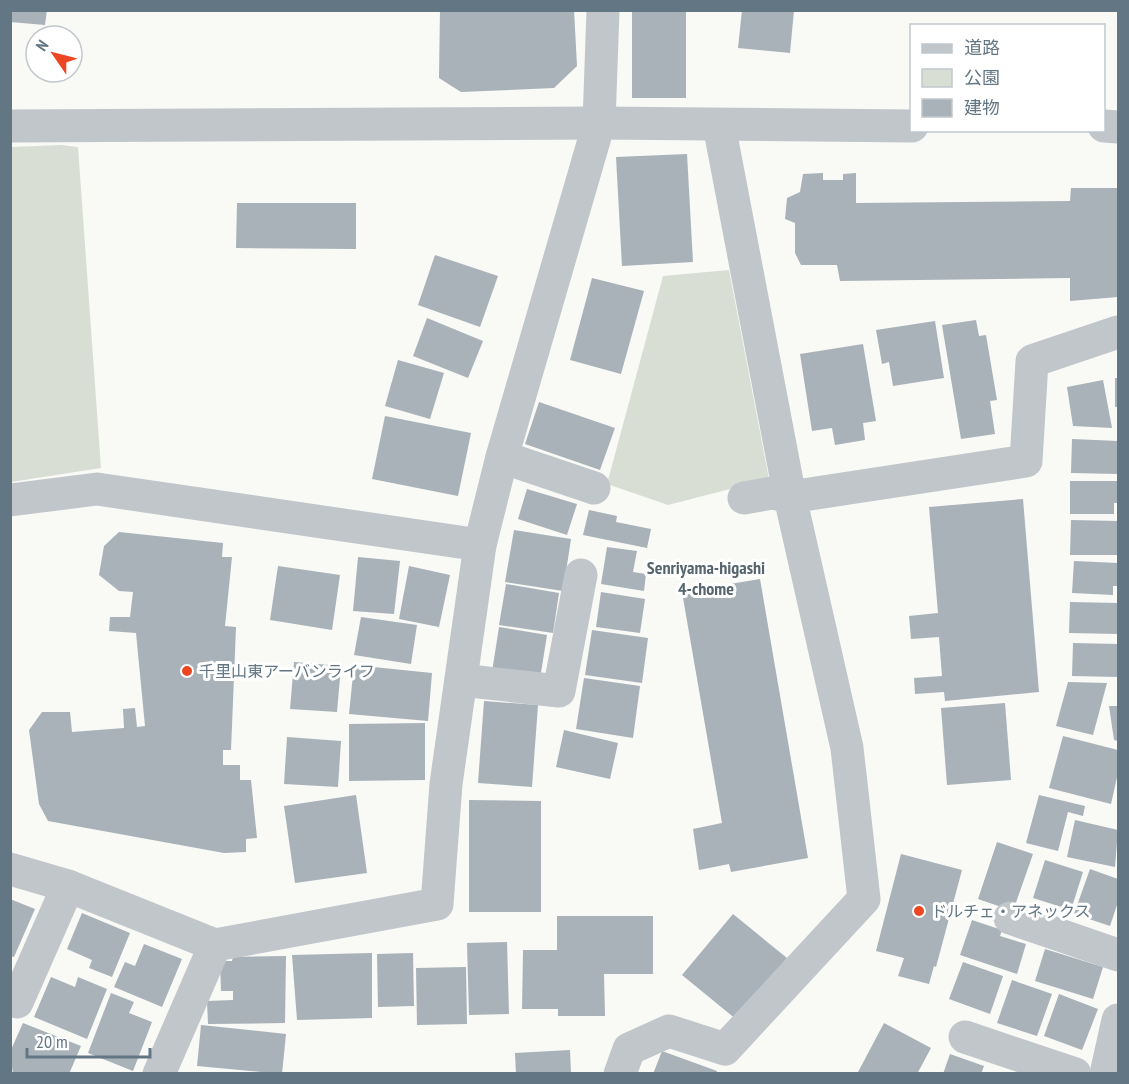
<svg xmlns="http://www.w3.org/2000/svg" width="1129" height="1084" font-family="'PT Sans Narrow','Noto Sans JP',sans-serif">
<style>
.green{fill:#d9ded5}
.building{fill:#a8b2b8}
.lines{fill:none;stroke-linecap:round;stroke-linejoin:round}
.minor{stroke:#c1c6ca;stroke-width:33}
.poi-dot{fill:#ed4622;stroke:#fff;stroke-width:2}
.labels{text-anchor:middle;stroke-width:6;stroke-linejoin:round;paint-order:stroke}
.poi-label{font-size:16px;fill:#627683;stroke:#fff;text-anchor:start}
.neighbourhood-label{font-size:18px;font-weight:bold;fill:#55646d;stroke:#fff}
</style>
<rect width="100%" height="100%" fill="#f9f9f6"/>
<g class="green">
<path d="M61,145l17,2 23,321 -90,14v-335z"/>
<path d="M729,270l40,209 -101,26 -61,-21 56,-208z"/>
</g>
<g class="building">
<path d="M10,10h37l-2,15 -35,-3z"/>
<path d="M440,10h134l3,56 -23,22 -93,4 -22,-14z"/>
<rect x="632" y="10" width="54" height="88"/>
<path d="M742,10h52l-4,43 -52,-5z"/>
<path d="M687,154l6,108 -71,4 -6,-109z"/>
<path d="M823,173v7h20v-6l13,-1v30l214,-2 1,-13h47v109l-48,4v-23l-230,3 -3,-16h-36l-6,-12v-30l-10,-4 2,-21 13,-6 3,-18z"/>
<path d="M237,203h119v46l-120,-1z"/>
<path d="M435,255l63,21 -18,51 -62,-22z"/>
<path d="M592,278l52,13 -23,83 -51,-14z"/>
<path d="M427,318l56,23 -15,37 -55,-22z"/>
<path d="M976,320l3,16 7,-1 11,65 -7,1 5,33 -34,5 -19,-114z"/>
<path d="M935,321l9,57 -51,8 -4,-24 -7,2 -6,-34z"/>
<path d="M863,344l13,77 -13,2 2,17 -30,5 -3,-17 -20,3 -12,-77z"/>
<path d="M398,360l46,13 -14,46 -45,-13z"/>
<rect x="1115" y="378" width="3" height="29"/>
<path d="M1103,380l9,48 -39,-2 -6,-39z"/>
<path d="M539,402l76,26 -15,42 -75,-26z"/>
<path d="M385,416l86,17 -13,63 -86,-17z"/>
<path d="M1072,439l46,2v33l-47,-1z"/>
<path d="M1070,481h48v22h-4v11h-44z"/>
<path d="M527,489l50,15 -10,31 -49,-16z"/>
<path d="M1023,499l16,193 -94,9 -1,-9 -29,2 -1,-16 28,-2 -3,-39 -28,2 -2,-23 29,-3 -9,-106z"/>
<path d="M589,510l28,6 -1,6 35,7 -4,19 -64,-13z"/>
<path d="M1071,520l47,1v34h-48z"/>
<path d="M514,530l57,9 -8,52 -58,-9z"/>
<path d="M119,532l104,11 -1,14h10l-7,69 11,1 -5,123h-8v15h17v15h11l6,58 -11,1v13l-22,1 -176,-32 -9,-17 -10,-74 13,-18h28l2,20 52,-4 -1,-19 12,-1 2,19 8,-1 -9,-93 -27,-2 1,-14h20l3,-25 -14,-1 -20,-16 5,-29z"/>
<path d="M607,547l30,4 -4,21 13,2 -2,17 -43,-7z"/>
<path d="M358,557l42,4 -6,53 -41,-3z"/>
<path d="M1074,561l44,2v23h-5v9l-41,-2z"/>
<path d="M278,566l62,9 -8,55 -62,-10z"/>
<path d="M409,566l41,9 -11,52 -40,-8z"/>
<path d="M760,579l48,279 -77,14 -2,-8 -30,6 -6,-41 29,-6 -40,-231z"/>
<path d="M506,584l53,9 -6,40 -54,-8z"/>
<path d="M601,592l44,7 -5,34 -44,-6z"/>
<path d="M1070,602l48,1v31l-49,-1z"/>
<path d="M361,617l56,8 -6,39 -57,-9z"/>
<path d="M499,627l48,8 -7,44 -48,-7z"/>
<path d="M592,630l56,8 -6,45 -57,-8z"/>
<path d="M1073,643l45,1v33l-46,-1z"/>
<path d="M294,662l47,4 -4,46 -47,-3z"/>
<path d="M354,665l78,8 -4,48 -79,-7z"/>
<path d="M584,678l56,8 -7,52 -57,-9z"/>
<path d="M1068,682l39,1 -14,52 -37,-9z"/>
<path d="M484,701l54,4 -6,82 -54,-4z"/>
<path d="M1005,703l6,77 -64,5 -6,-77z"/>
<path d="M1109,706h9v35l-4,-1z"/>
<path d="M425,723v57l-76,1v-57z"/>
<path d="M564,730l54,13 -8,36 -54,-12z"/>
<path d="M1063,736l55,14v23l-7,31 -62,-16z"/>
<path d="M287,737l54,4 -3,46 -54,-3z"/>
<path d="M356,795l11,78 -72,10 -11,-77z"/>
<path d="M1039,795l46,11 -2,10 -15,-4 -10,39 -32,-8z"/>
<path d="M469,800l72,1v111h-72z"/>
<path d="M1075,820l43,10 -3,37 -48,-10z"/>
<path d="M997,842l36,12 -20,57 -35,-12z"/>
<path d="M901,854l61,16 -26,97 -2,-1 -5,18 -31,-8 6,-18 -28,-7z"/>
<path d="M1045,860l38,12 -12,38 -38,-12z"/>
<path d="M1090,869l28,10v23l-8,24 -36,-12z"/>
<path d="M10,899l25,10 -21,48 -4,-1z"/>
<path d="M82,913l48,20 -18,44 -23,-9 3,-8 -25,-11z"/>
<path d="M733,914l54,44 -50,62 -55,-45z"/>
<path d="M557,916h96v58h-49l1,42h-47v-7h-36l1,-59h34z"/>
<path d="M972,920l30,10 -2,6 26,8 -9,30 -57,-19z"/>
<path d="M507,942l2,72 -40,1 -2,-72z"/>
<path d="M144,944l38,15 -20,48 -48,-20 11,-25 10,4z"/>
<path d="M1045,949l58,18 -10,32 -58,-18z"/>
<path d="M372,953v65l-75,2 -5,-65z"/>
<path d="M413,953l1,53 -36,1 -1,-53z"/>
<path d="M286,956l-1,67 -77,1 -1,-23 26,-1v-9h-12l-1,-30h12l1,-4z"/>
<path d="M963,962l40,14 -13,38 -41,-15z"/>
<path d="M466,967l1,57 -50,1 -1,-57z"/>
<path d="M51,977l24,10 3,-10 29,12 -20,50 -53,-22z"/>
<path d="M1012,980l40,14 -15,42 -40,-13z"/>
<path d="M111,993l23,9 -5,11 23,9 -19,49 -45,-18z"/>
<path d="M1059,994l39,15 -16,41 -38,-14z"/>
<path d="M23,1023l58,23 -12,28h-56l-3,-22z"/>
<path d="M884,1023l47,25 -14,26h-60z"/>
<path d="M201,1025l85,9 -4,40 -85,-8z"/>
<path d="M570,1050l1,24h-55l-1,-21z"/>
<path d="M662,1051l55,20 -1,3h-63z"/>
<path d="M950,1054l34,12 -3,8h-38z"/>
</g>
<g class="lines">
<g class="minor">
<path d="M10,126l589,-3 313,3"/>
<path d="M1104,126l14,1"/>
<path d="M502,457l92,31"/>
<path d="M744,498l28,-5 18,4 236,-36 6,-100 86,-29"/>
<path d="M10,500l87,-11 383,56"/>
<path d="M461,680l98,11 22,-116"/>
<path d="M10,869l58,17 147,59"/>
<path d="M1010,918l108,37"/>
<path d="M17,1002l51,-116"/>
<path d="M965,1037l110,37"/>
<path d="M159,1074l56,-129 222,-41 9,-120 34,-239 22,-88 97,-334 4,-113"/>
<path d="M620,1074l9,-25 40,-18 56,18 139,-150 -17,-151 -57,-251 -71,-372"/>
<path d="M1106,1074l12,-54"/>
</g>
</g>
<g class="poi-dot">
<circle cx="187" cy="671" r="6"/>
<circle cx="919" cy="911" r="6"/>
</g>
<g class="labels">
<g class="poi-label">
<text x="199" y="677">千里山東アーバンライフ</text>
<text x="931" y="917">ドルチェ・アネックス</text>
</g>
<g class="neighbourhood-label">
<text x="706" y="574">Senriyama-higashi<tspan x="706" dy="21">4-chome</tspan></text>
</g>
</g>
<rect width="1129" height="1084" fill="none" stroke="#627683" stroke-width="24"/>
<rect x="910" y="24" width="195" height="108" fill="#ffffff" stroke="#c0c8cd" stroke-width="1.5"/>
<rect x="922" y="44" width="30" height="9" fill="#c1c6ca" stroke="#c0c8cd" stroke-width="1.5"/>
<text x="964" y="54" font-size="18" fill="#627683">道路</text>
<rect x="922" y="69" width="30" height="18" fill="#d9ded5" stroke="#c0c8cd" stroke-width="1.5"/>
<text x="964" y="84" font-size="18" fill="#627683">公園</text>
<rect x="922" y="99" width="30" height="18" fill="#a8b2b8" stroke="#c0c8cd" stroke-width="1.5"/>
<text x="964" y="114" font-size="18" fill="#627683">建物</text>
<g transform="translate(54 54) rotate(305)"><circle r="28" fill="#ffffff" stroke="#c0c8cd" stroke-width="1.5"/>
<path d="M0-4.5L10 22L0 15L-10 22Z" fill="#ed4622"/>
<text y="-9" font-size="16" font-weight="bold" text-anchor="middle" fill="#627683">N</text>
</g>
<path d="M27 1048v9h123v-9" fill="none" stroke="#627683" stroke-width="3"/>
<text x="36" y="1048" font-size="18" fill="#627683" stroke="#ffffff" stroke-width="4.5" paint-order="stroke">20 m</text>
</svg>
